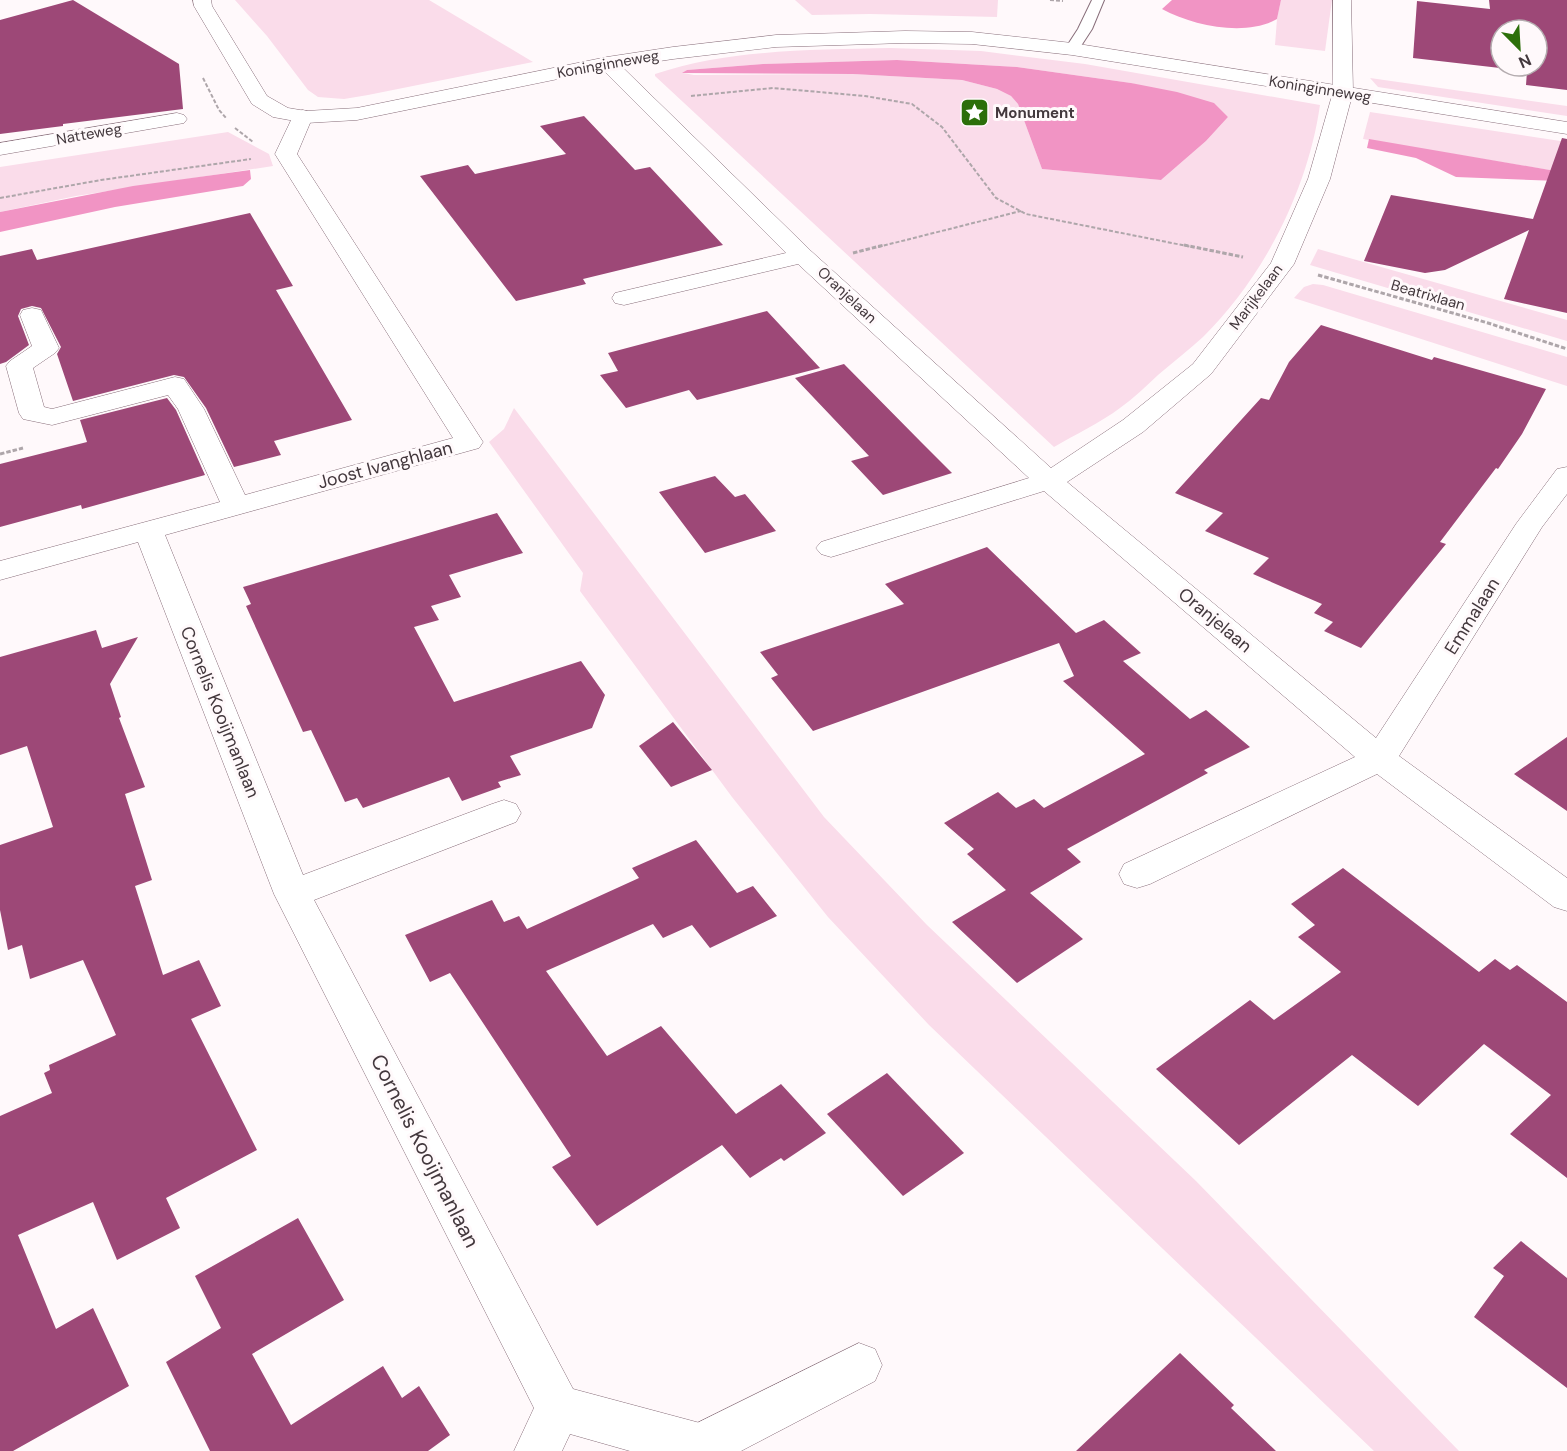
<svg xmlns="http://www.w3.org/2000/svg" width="1567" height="1451" font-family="'DM Sans',sans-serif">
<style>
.green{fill:#fadcea;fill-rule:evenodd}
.water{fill:#f194c4}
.building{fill:#9d4877;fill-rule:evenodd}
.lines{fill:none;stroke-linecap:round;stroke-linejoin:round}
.service-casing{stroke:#886e7a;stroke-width:2}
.pedestrian-casing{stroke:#886e7a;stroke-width:1}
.minor-casing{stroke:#886e7a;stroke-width:1}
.tertiary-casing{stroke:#886e7a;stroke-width:1}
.path-far1{stroke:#aea6aa;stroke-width:2;stroke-dasharray:4 2;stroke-linecap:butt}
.path{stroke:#aea6aa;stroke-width:3;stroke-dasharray:4.5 2;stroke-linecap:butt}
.service{fill:#fff;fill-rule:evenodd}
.pedestrian{fill:#fff;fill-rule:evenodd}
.minor{fill:#fff;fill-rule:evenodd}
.tertiary{fill:#fff;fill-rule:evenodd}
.labels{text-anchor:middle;stroke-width:6;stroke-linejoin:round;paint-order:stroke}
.far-street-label{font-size:15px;fill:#43383d;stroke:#fff9fb}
.far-poi-label{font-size:15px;font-weight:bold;fill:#43383d;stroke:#fff9fb;text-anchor:start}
.street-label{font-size:18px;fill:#43383d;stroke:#fff9fb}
.near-street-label{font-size:21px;fill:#43383d;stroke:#fff9fb}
</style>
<rect width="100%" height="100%" fill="#fff9fb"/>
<g class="green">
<path d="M235,0h194l104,62 -165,33 -24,4 -26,-2 -10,-7 -41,-54z"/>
<path d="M795,0h203l-1,17 -127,-3 -58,1z"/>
<path d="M1281,0h51l-7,51 -50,-6 2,-26z"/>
<path d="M890,48l91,3 104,13 235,41c-12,84 -56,172 -117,232 -14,13 -30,25 -45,38 -12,11 -24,23 -38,33 -20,15 -44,26 -66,39l-399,-371v-2c74,-25 157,-24 235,-26zM897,60l120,7 114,16 97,34 -22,24 -45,39 -119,-11 -24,-65 -7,-8 -14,-7 -35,-9 -109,-6 -159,1 -11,-2 4,-3 76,-6z"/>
<path d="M1370,78l197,28v10l-189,-29z"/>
<path d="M1370,112l197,30v31l-204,-34z"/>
<path d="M228,132l41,22 4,12 -197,30 -76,16v-45z"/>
<path d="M1318,249l249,71v21l-257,-76z"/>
<path d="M1313,284l10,1 244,72v29l-273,-88 10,-11z"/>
<path d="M514,408l310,409 103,108 269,256 263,270h-85l-445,-426 -101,-108 -96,-120 -152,-206 3,-18 -94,-131 15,-13z"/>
</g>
<g class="water">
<path d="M1172,0h109l-4,19c-31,18 -84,7 -115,-10z"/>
<path d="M897,60l120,7 114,16 46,9 37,11 14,14 -22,24 -45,39 -119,-11 -24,-65 -7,-8 -14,-7 -35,-9 -109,-6 -171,-1 5,-3 76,-6z"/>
<path d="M1369,139l198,34 -8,8 -103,-4 -40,-19 -49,-10z"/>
<path d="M250,170l1,9 -8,7 -128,21 -115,25v-20l133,-26z"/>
</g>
<g class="building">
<path d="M73,0l106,64 4,45 -120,15v2l-63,8v-114z"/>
<path d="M1489,0h78v90l-41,-5 1,-14 -114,-13 4,-57 73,8zM1501,30h36v36h-36z"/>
<path d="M584,116l51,54 15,-3 73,78 -140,34 3,5 -70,17 -96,-125 48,-11 7,9 91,-20 -26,-28z"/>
<path d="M1562,138l5,1v174l-63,-14 25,-69 -84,40 -20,3 -61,-12 27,-66 142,24z"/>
<path d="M250,213l43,73 -17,4 76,130 -78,21 7,14 -47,12 -28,-59 -22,-31 -10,-2 -101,26 -16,-47 4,-7 -20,-39 -9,-2 -11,3 -3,7 11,29 -23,17 -6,2v-108l32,-7 5,11z"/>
<path d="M767,311l53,57 -123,32 -8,-10 -63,18 -26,-33 18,-4 -10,-18z"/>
<path d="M1321,325l111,35 2,-3 112,32 -24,45 -24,35 -2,-1 -56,74 6,2 -85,104 -37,-17 9,-9 -19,-9 8,-9 -69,-30 16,-16 -64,-27 18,-18 -48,-20 86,-95 8,2 20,-38z"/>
<path d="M844,364l77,78 31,31 -69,22 -32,-34 18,-5 -74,-78z"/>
<path d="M167,398l9,12 29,65 -123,34 -1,-4 -81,22v-63l87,-22 -7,-22z"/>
<path d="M715,476l20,21 10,-3 31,37 -71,22 -46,-61z"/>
<path d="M497,513l26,40 -74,22 12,22 -30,9 8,14 -25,7 40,75 127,-41 24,34 -13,33 -82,28 11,19 -23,7 3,5 -39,14 -13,-24 -86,31 -6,-10 -12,4 -34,-72 -8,2 -57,-126 5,-2 -8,-17z"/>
<path d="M987,547l89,86 28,-13 37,33 -18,8 67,58 16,-9 44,37 -46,23 4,3 -141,76 14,13 -51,31 53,46 -66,44 -65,-61 54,-32 -39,-36 7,-5 -30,-26 54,-31 18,16 18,-9 10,9 101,-54 -82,-73 11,-5 -15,-33 -246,88 -42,-53 7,-3 -18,-23 144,-48 -19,-20z"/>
<path d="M96,630l6,18 36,-11 -28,47 11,33 -2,1 26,69 -20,7 27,86 -17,6 28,89 36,-15 22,46 -30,13 66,131 -91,48 14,30 -63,32 -24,-58 -75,33 38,94 37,-21 36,78 -116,65h-13v-335l52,-23 -8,-20 6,-3 -1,-5 67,-30 -33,-75 -53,19 -8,-34 -14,5 -8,-40v-65l53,-18 -26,-81 -27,9v-98z"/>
<path d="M673,722l39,48 -41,17 -32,-41z"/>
<path d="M1567,737v74l-53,-37z"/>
<path d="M696,840l41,53 16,-7 24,30 -67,32 -18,-23 -29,13 -10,-14 -107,47 61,85 54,-30 75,88 45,-30 45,49 -42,28 -3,-3 -31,20 -28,-33 -125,81 -45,-59 19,-11 -121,-183 -20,9 -25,-47 87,-35 12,22 15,-6 8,13 112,-51 -7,-10z"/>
<path d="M1343,868l136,104 16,-13 15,11 7,-5 50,37v176l-57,-44 41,-39 -67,-51 -66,62 -66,-51 -113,90 -83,-76 94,-69 24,20 67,-48 -43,-35 17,-12 -24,-21z"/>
<path d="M887,1073l77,80 -61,43 -76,-82z"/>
<path d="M298,1218l46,82 -92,54 39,71 92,-59 19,32 17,-12 31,49 -22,16h-218l-44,-89 55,-34 -26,-52z"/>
<path d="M1521,1241l46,37v110l-93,-71 30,-41 -11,-8z"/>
<path d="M1180,1353l54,52 -3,3 45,43h-200z"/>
</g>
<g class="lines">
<defs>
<path id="service" d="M1092,0h12l-12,29 -15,23h-10l-2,-3 13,-20z"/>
<path id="pedestrian" d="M859,1343l16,6 7,16 -7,16 -134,70h-63l-2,-4 7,-17z"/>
<g id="minor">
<path d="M1333,0h18l2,92 -23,87 -36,85 -83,110 -68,58 -76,50 309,256 140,-214 41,-55 10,-2v27l-25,33 -143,229 168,122v33l-13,-4 -177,-133 -227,110 -13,4 -13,-4 -5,-10 5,-10 231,-107 -311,-266 -203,63 -10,3 -10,-3 -5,-6 5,-6 208,-64 -231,-214 -174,41 -9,-2 -3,-5 3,-5 171,-40 -186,-186 -3,-4 3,-4h14l197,192 240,217 72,-48 70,-56 78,-101 37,-84 25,-87z"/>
<path d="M303,110l7,2 3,4 -16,38 186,288 -4,6 -314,87 138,340 189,-71 12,-4 12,4 5,9 -5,9 -202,78 259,489 127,34 17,7 9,21h-96l-60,-17 -8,17h-48l20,-43 -260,-514 -136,-352 -138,38v-19l220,-59 -42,-93 -10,-14 -116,30 -29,-6 -4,-6 -13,-47 4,-5 22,-15 -12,-31 3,-5 9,-2 9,2 18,38 -4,5 -22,15 11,39 8,2 123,-32 9,2 20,30 41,86 208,-57 -178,-284 18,-38 3,-4z"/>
<path d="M177,113l7,2 3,4 -3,4 -184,32v-12z"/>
</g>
<path id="tertiary" d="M193,0h18l1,6 55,90 21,12 18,3 51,-3 250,-51 66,-10 103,-12 129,-4 67,1 100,11 495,79v12l-495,-79 -100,-11 -67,-1 -129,4 -103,12 -66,10 -250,51 -51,3 -33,-6 -21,-13 -58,-98z"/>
</defs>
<use href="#service" class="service-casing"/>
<use href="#pedestrian" class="pedestrian-casing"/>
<use href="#minor" class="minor-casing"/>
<use href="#tertiary" class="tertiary-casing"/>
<g class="path-far1">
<path d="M1050,0l13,1"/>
<path d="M203,78l16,32 7,8"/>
<path d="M691,96l82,-8 92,8 47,8 30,23 54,71 30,16 166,33"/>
<path d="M235,128l18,14"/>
<path d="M0,198l101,-18 150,-21"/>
<path d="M878,247l143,-36"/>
</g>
<g class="path">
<path d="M1184,245l59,12"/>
<path d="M853,253l31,-8"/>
<path d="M1318,275l170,48 79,26"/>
<path d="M0,454l23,-6"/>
</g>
<use href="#service" class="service"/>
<use href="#pedestrian" class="pedestrian"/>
<use href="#minor" class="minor"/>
<use href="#tertiary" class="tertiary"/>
</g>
<defs>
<symbol id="sight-square" viewBox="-11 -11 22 22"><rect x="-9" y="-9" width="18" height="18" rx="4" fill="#2c6f0a" stroke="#fff9fb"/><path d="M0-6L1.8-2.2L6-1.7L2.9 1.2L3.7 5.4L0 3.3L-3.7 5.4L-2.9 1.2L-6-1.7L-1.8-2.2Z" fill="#fff"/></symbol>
</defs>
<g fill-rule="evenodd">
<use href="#sight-square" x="958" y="96" width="33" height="33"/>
</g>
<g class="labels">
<g class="far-street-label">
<text transform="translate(608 64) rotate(-10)" y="5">Koninginneweg</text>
<text transform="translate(1320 89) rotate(9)" y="5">Koninginneweg</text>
<text transform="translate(89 134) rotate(-10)" y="5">Natteweg</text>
<text transform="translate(847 295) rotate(43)" y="5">Oranjelaan</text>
<text transform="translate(1428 295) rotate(16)" y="5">Beatrixlaan</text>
<text transform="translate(1256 297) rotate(-53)" y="5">Marijkelaan</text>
</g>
<g class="far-poi-label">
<text x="995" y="118">Monument</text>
</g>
<g class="street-label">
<text transform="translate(385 465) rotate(-15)" y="6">Joost Ivanghlaan</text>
<text transform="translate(1472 616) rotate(-58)" y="6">Emmalaan</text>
<text transform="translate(1215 620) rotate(40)" y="6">Oranjelaan</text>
<text transform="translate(220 712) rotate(68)" y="6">Cornelis Kooijmanlaan</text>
</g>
<g class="near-street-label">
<text transform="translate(425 1151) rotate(63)" y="7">Cornelis Kooijmanlaan</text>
</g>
</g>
<g transform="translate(1519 48) rotate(156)"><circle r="28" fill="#fff9fb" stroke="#b4acaf" stroke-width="1.5"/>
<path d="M0-4.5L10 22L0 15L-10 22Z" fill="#2c6f0a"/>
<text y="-9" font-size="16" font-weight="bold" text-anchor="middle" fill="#43383d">N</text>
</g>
</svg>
